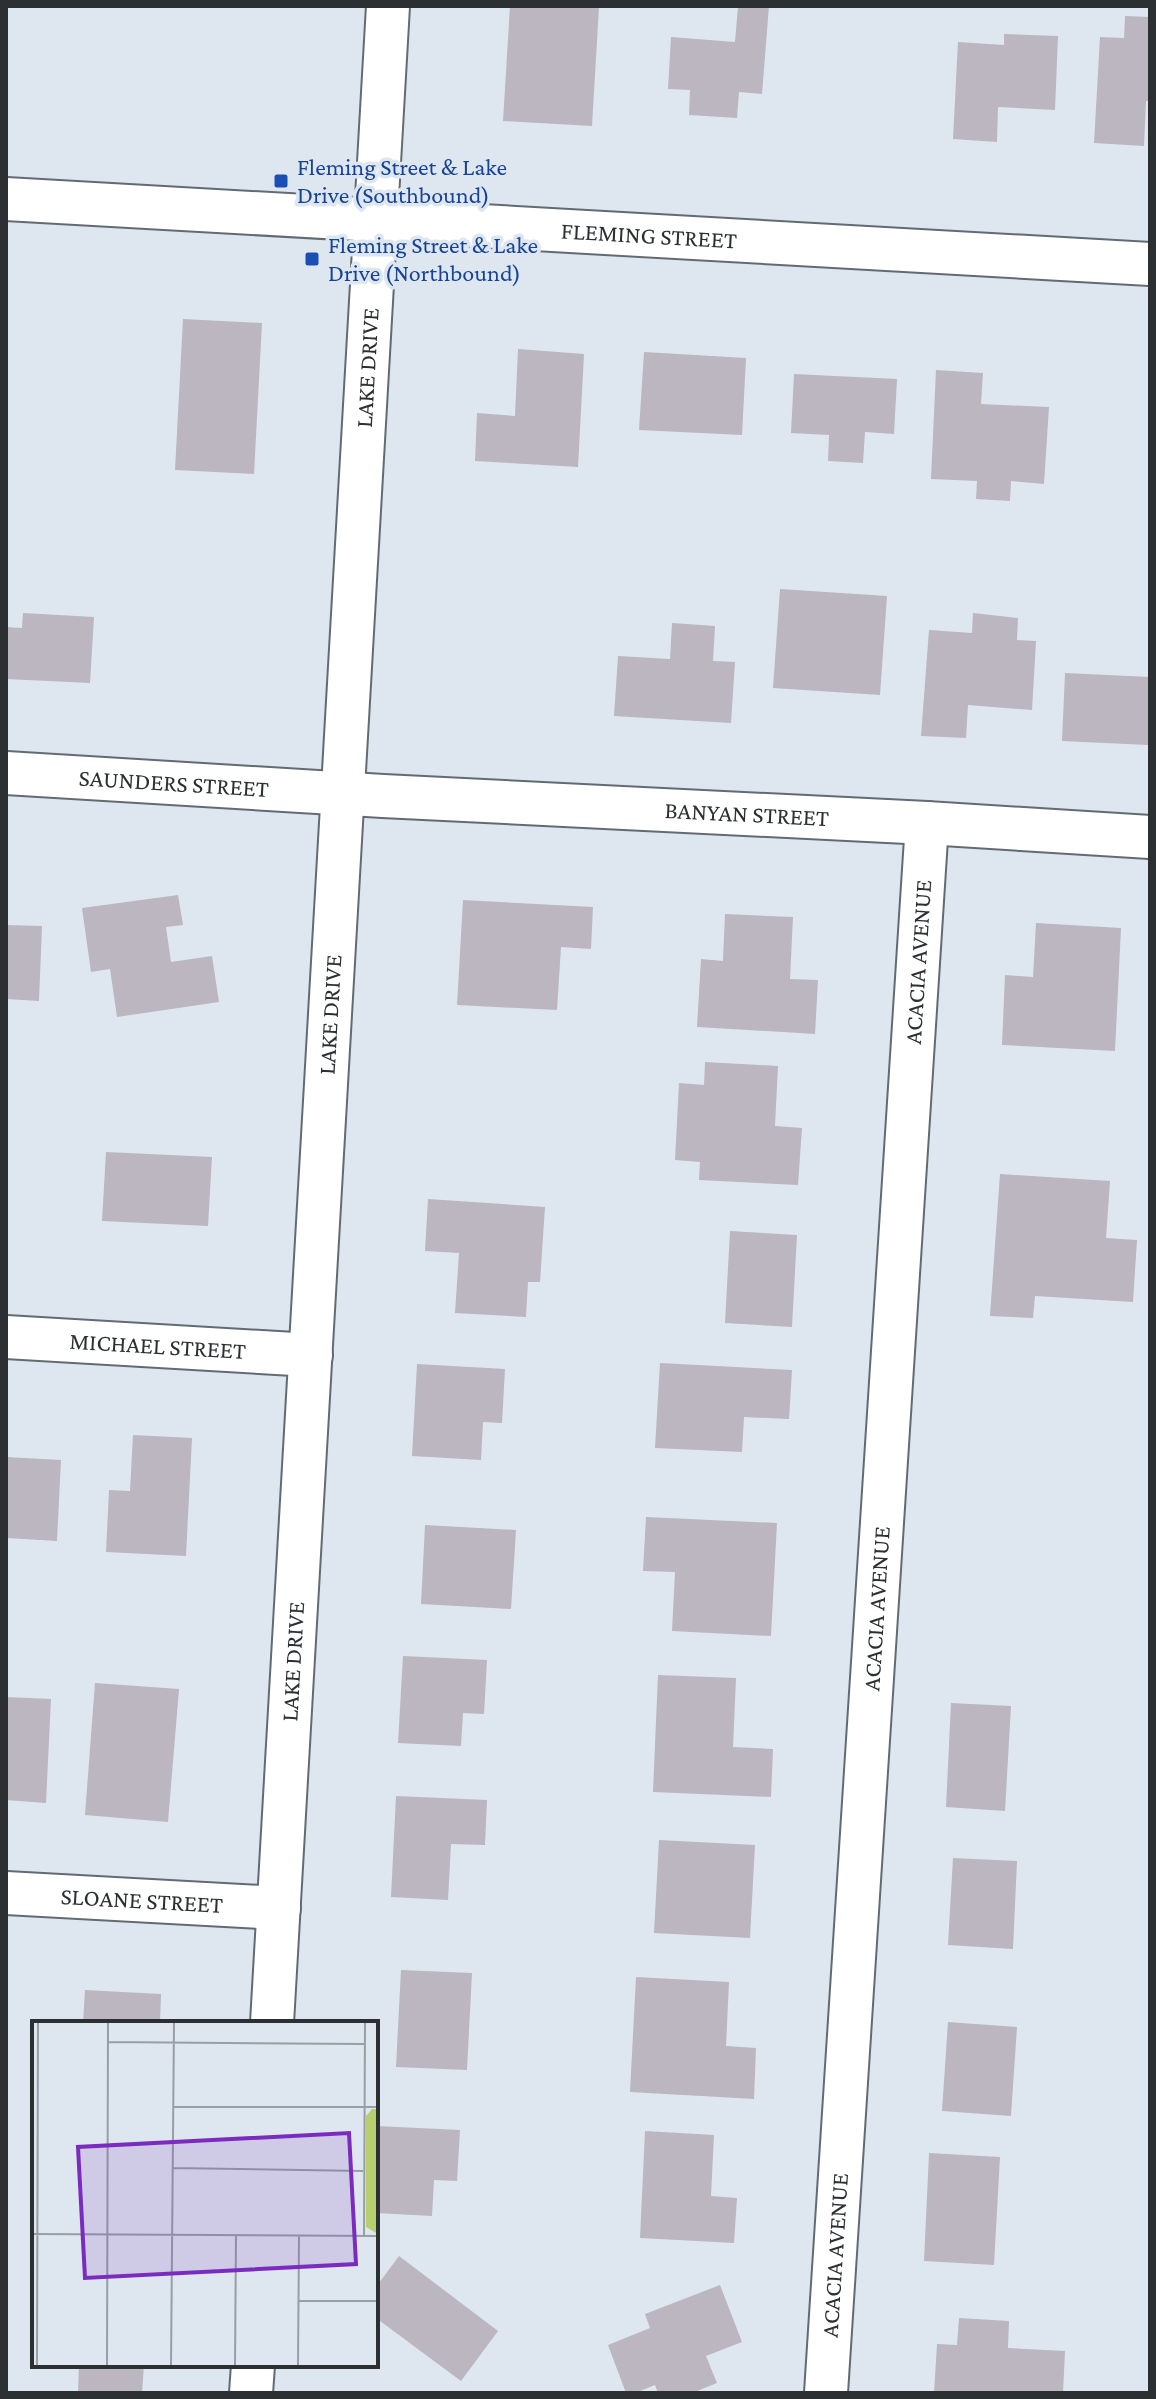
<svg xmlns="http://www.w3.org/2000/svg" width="1156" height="2399" font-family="'Crimson Pro',serif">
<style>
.building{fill:#bbb6c0}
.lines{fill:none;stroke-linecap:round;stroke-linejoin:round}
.minor-casing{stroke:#636b72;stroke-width:46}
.minor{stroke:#fff;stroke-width:42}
.transit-dot{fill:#1a4fb4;stroke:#dee7ef;stroke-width:3}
.labels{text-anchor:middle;stroke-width:7;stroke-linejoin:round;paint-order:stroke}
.transit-label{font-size:24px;fill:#164399;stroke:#dee7ef;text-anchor:start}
.street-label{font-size:24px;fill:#2c3033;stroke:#dee7ef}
.inset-road{fill:none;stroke:#979ea4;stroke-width:2}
.view{fill:#7b2cbf;fill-opacity:0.15;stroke:#7b2cbf;stroke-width:4}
.inset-edge{fill:none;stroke:#2c3033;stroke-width:4}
</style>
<rect width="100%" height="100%" fill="#dee7ef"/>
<g class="building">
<path d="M510,6l89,1 -7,119 -89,-5z"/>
<path d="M738,6h31l-7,88 -23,-2 -2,26 -48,-3 1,-25 -22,-1 3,-52 64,5z"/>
<path d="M1125,16l25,1v84h-4l-2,45 -50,-3 6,-106 24,1z"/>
<path d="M1004,34l54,2 -3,74 -57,-3 -1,35 -44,-3 5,-97 46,3z"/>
<path d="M183,319l79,4 -8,151 -79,-4z"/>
<path d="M518,349l66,5 -6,113 -103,-6 2,-48 38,3z"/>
<path d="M644,352l102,6 -4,77 -103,-5z"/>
<path d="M936,370l47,3 -2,31 68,3 -5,77 -33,-3 -1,20 -34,-2 1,-18 -46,-2z"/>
<path d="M794,374l103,5 -3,55 -29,-2 -2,31 -35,-2 1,-26 -38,-2z"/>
<path d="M780,589l107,7 -7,99 -107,-7z"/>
<path d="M23,613l71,4 -4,66 -84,-4v-52l16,1z"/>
<path d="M973,613l45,5 -1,22 19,1 -4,69 -64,-5 -2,33 -45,-2 8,-106 43,3z"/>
<path d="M672,623l43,3 -2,35 22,1 -4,61 -117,-7 4,-60 52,3z"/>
<path d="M1065,673l85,4 -2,68 -86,-4z"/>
<path d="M178,895l5,30 -17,2 5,35 41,-6 7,46 -102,15 -7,-48 -19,3 -9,-64z"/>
<path d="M463,900l130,7 -2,42 -30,-2 -4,63 -100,-5z"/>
<path d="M725,914l68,3 -3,62 28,1 -3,54 -118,-7 4,-68 22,2z"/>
<path d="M1036,923l85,5 -6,123 -113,-6 3,-70 28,2z"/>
<path d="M6,925l36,1 -3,75 -33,-2z"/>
<path d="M705,1062l73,4 -3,60 27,2 -4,57 -99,-5 1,-18 -25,-2 4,-77 25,2z"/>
<path d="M106,1152l106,5 -4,69 -106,-5z"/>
<path d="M1000,1174l110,7 -4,57 31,2 -4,62 -98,-6 -2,22 -43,-2z"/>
<path d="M428,1199l117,8 -5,75h-12l-2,35 -71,-4 4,-60 -34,-2z"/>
<path d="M730,1231l67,4 -5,92 -67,-4z"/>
<path d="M660,1363l132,7 -3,49 -45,-2 -2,35 -87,-4z"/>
<path d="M417,1364l88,5 -3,54 -19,-1 -2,38 -69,-4z"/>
<path d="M133,1435l59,3 -6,118 -80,-4 3,-62 21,1z"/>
<path d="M6,1457l55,3 -4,81 -51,-3z"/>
<path d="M646,1517l131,6 -6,113 -99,-5 3,-59 -32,-1z"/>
<path d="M425,1525l91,5 -5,79 -90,-5z"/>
<path d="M403,1656l84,4 -3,54 -21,-1 -2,33 -63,-3z"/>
<path d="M658,1675l78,3 -3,69 40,2 -2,48 -118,-5z"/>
<path d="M95,1683l84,6 -11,133 -83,-7z"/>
<path d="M6,1697l45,2 -5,104 -40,-3z"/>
<path d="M951,1703l60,3 -6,105 -59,-4z"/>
<path d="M396,1796l91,4 -2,45 -34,-1 -3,56 -57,-3z"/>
<path d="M659,1840l96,5 -5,93 -96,-5z"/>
<path d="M953,1858l64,3 -4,88 -65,-4z"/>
<path d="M401,1970l71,3 -5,97 -71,-3z"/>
<path d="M636,1977l93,5 -3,64 30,2 -2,51 -124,-7z"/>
<path d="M85,1990l76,4 -1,29h-77z"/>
<path d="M948,2022l69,5 -6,89 -69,-5z"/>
<path d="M377,2126l83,4 -3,51 -23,-1 -2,36 -56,-3z"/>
<path d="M645,2131l69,4 -3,61 26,2 -3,45 -94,-5z"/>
<path d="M929,2153l71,4 -6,108 -70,-4z"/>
<path d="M399,2256l99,75 -37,50 -85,-63v-31z"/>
<path d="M720,2285l22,57 -36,14 11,27 -25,10h-34l-3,-8 -20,8h-9l-18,-48 42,-17 -5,-14z"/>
<path d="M959,2318l50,3 -1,27 57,3 -2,42h-129l3,-49 20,1z"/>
<path d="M79,2365h65l-2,28h-64z"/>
</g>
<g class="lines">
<defs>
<g id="minor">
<path id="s1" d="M6,199l1144,65"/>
<path id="s2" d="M6,773l377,23 544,27 223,14"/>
<path id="s3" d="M6,1337l305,18"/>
<path id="s4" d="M6,1893l273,15"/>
<path id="s5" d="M272,2023l116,-2017"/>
<path d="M251,2393l2,-28"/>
<path id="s6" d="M826,2393l101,-1570"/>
</g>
</defs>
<use href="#minor" class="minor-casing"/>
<use href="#minor" class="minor"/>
</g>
<g class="transit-dot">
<rect x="273" y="173" width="16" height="16" rx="4"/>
<rect x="304" y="251" width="16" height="16" rx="4"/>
</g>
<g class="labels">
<g class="transit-label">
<text x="297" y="175">Fleming Street &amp; Lake<tspan x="297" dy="28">Drive (Southbound)</tspan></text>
<text x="328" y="253">Fleming Street &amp; Lake<tspan x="328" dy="28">Drive (Northbound)</tspan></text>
</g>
<g class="street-label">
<text dy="8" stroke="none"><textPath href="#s1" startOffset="644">FLEMING STREET</textPath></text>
<text dy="8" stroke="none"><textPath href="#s5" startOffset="1658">LAKE DRIVE</textPath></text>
<text dy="8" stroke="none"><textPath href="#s2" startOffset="168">SAUNDERS STREET</textPath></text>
<text dy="8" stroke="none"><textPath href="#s2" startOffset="742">BANYAN STREET</textPath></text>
<text dy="8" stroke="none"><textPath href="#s6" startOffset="1434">ACACIA AVENUE</textPath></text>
<text dy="8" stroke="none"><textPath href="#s5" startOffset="1010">LAKE DRIVE</textPath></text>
<text dy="8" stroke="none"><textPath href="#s3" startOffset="152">MICHAEL STREET</textPath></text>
<text dy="8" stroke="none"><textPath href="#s6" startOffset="786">ACACIA AVENUE</textPath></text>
<text dy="8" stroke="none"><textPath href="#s5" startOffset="362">LAKE DRIVE</textPath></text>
<text dy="8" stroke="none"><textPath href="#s4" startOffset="136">SLOANE STREET</textPath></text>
<text dy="8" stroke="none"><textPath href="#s6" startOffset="138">ACACIA AVENUE</textPath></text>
</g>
</g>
<g transform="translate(32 2021)">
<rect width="346" height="346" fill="#dee7ef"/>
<path d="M340,88h6v125l-12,-7v-111z" fill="#b9ce6f"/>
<path class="inset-road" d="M76,21l256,2M141,86h205M140,147l191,3M0,213l346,2M332,215l1,-214M267,280h79M5,345l1,-344M75,345l1,-344M139,345l3,-344M203,345l1,-131M266,345l1,-131"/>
<path class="view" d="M317,112l7,131 -271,14 -7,-131z"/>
<rect width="346" height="346" class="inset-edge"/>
</g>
<rect width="1156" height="2399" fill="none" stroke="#2c3033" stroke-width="16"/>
</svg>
